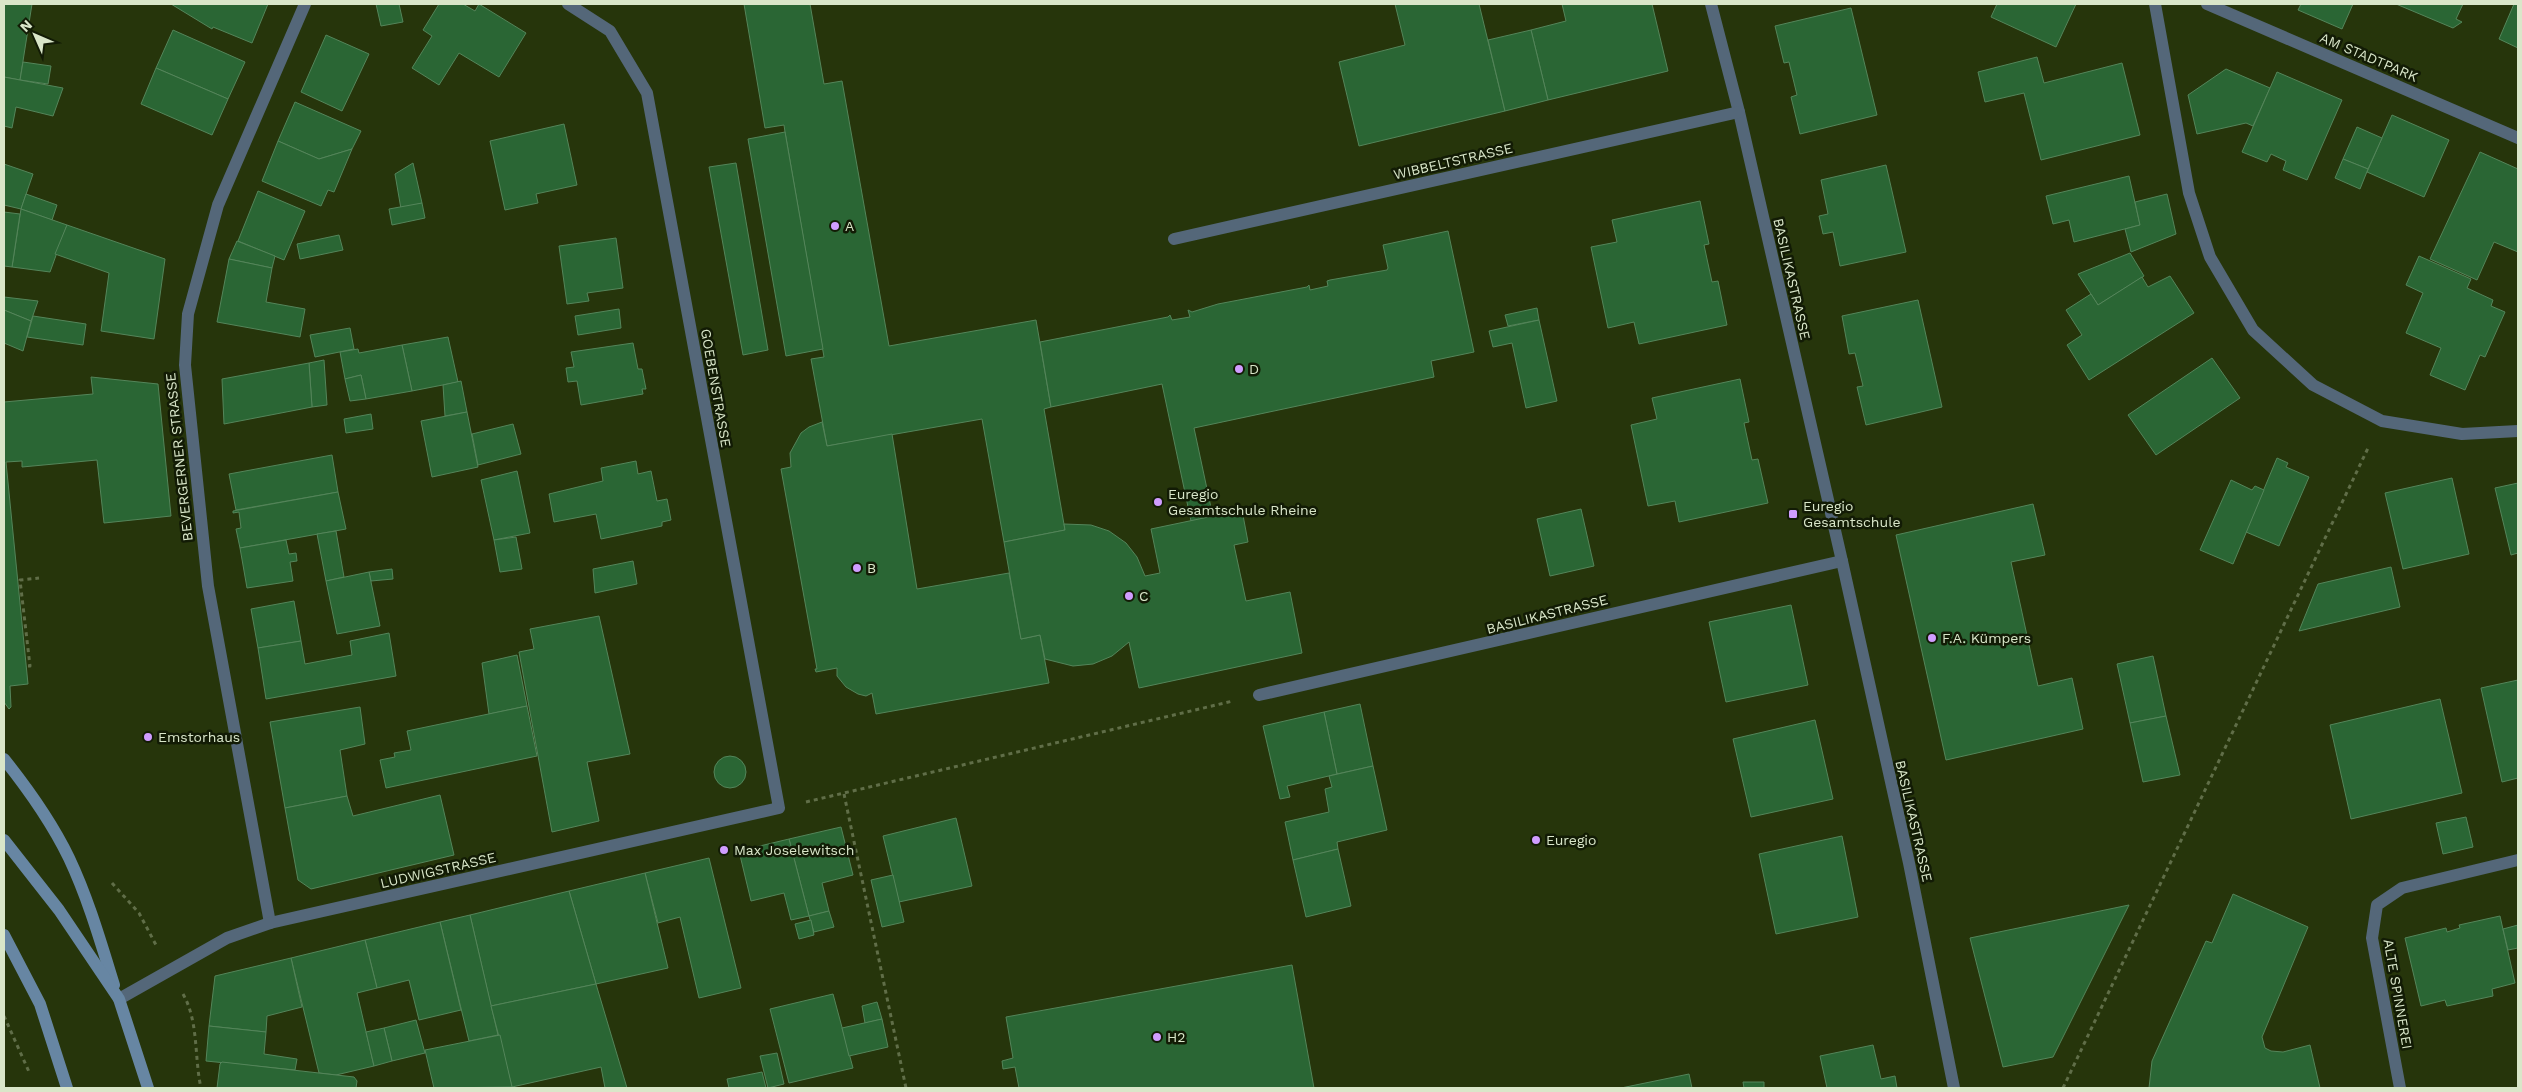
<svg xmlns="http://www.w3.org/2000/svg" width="2522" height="1092" font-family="'Work Sans',sans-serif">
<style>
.building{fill:#2a6634;stroke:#54855a}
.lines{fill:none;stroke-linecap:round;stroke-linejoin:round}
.path{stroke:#606e48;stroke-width:3;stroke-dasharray:4 4;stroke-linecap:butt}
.lane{stroke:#546779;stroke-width:12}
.street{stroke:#546779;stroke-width:12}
.secondary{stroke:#6786a3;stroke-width:12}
.poi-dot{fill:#d09dff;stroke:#121b05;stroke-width:2}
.labels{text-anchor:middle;stroke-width:5;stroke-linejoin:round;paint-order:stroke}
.street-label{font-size:14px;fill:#d9e6c9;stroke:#121b05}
.poi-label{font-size:14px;fill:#d9e6c9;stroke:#121b05;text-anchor:start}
</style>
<rect width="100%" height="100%" fill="#26350b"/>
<g class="building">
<path d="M4,4h28l-12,76 -16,-3z"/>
<path d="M171,4h97l-16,39 -39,-16 -1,2z"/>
<path d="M376,4h23l4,18 -22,4z"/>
<path d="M439,4h24l12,7 4,-7 47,29 -27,44 -40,-24 -20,32 -27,-17 20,-32 -9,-6z"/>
<path d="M744,4h66l14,80 18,-3 47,265 147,-26 15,87 -7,2 21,121 -61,12 -22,-123 -155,27 -16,-87 13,-2 -39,-225 -1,-7 -19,3z"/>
<path d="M1395,4h84l26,107 -146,35 -20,-84 66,-17z"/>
<path d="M1562,4h90l16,67 -120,29 -17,-70 35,-9z"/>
<path d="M1997,4h79l-20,43 -65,-30z"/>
<path d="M2301,4h52l-11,25 -44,-19z"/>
<path d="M2396,4h67l-7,15 6,3 -9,6z"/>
<path d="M2514,4h4v44l-19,-9z"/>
<path d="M1851,8l26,107 -77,19 -9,-37 6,-2 -8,-33 -5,1 -9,-37z"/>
<path d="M173,30l72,32 -17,37 -72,-31z"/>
<path d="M1531,30l17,70 -43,11 -17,-71z"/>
<path d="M326,35l43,19 -27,57 -41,-19z"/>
<path d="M2037,57l7,26 78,-20 18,72 -99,25 -17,-67 -39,9 -7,-30z"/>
<path d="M23,62l28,4 -3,18 -28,-4z"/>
<path d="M156,68l72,31 -16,36 -71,-31z"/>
<path d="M2226,69l44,19 -17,38 -7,-3 -49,11 -9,-39z"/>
<path d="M2277,72l65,28 -35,80 -24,-10 3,-9 -15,-7 -4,8 -25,-10z"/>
<path d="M4,77l59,11 -10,28 -37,-9 -4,21 -8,-2v5z"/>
<path d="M295,102l66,29 -9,18 -33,10 -41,-18z"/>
<path d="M2392,115l57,25 -25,57 -57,-25z"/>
<path d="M564,124l13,61 -41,9 2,9 -33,7 -15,-69z"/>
<path d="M2357,127l25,11 -14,31 -25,-10z"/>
<path d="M785,132l38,217 -37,7 -38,-217z"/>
<path d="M278,141l41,18 33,-10 -18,43 -6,-2 -7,16 -59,-25z"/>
<path d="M2480,152l38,17v83l-24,-10 -17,38 -47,-21z"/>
<path d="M2343,159l25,10 -8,20 -25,-11z"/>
<path d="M413,163l9,40 -21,6 -6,-35z"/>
<path d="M736,163l32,187 -25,5 -34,-188z"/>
<path d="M4,164l29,10 -12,35 -17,-4z"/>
<path d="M1886,165l20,87 -66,14 -7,-34 -10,2 -4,-18 9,-2 -7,-34z"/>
<path d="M2129,176l11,49 -66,17 -5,-22 -16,4 -7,-28z"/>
<path d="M258,191l47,20 -21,49 -46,-19z"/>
<path d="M26,194l31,11 -5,15 -31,-11z"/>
<path d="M2167,194l9,40 -45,18 -6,-23 15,-4 -5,-23z"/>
<path d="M1700,201l9,43 -5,1 8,37 6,-1 9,44 -88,19 -5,-22 -26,6 -17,-81 26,-5 -5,-22z"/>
<path d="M422,203l3,15 -33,7 -3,-16z"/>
<path d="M21,209l46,16 -17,47 -38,-5z"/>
<path d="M4,212l16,2 -8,53 -8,-1z"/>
<path d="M67,225l98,34 -11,80 -53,-8 8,-58 -54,-19z"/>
<path d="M1448,231l26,121 -43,9 3,16 -240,51 19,89 -22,4 -29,-137 -111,23 -11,-65 128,-25 2,-2 2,5 18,-3 -2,-7 4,2 26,-8 89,-17 2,-2 1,5 18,-4 -1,-5 3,-1 57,-10 1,-2 -5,-23z"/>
<path d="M339,235l4,15 -43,9 -3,-15z"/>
<path d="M616,238l7,50 -36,5 2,8 -22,3 -8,-58z"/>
<path d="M237,241l38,15 -3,12 -43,-9z"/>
<path d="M2130,253l14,23 -46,29 -20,-31z"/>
<path d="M2419,256l52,23 -4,9 26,12 -2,6 14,6 -20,45 -5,-2 -15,35 -35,-15 11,-27 -35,-15 17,-40 -17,-8z"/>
<path d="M229,259l43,9 -6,34 39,7 -5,28 -83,-15z"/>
<path d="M2170,276l24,37 -105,67 -22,-35 15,-10 -16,-25 25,-16 7,11 44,-28 6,10z"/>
<path d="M4,297l34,4 -7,20 -27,-11z"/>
<path d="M1918,300l24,107 -76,18 -9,-38 6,-1 -8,-33 -6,1 -7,-38z"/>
<path d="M1537,308l2,12 -31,6 -3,-11z"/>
<path d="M619,309l2,19 -43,7 -3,-19z"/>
<path d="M4,310l27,11 -8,30 -19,-8z"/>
<path d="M33,316l53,8 -3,21 -56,-8z"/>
<path d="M1539,320l18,81 -31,7 -14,-65 -19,4 -4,-16z"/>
<path d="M350,328l4,21 -39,8 -5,-22z"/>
<path d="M448,337l10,45 -46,9 -10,-46z"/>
<path d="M633,343l5,26h4l4,20h-4l1,5 -62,11 -4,-24 -9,1 -2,-14 8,-1 -3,-15z"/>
<path d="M402,345l10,46 -46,8 -5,-24 -16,4 -5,-27 18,-3 1,4z"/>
<path d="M2212,358l28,40 -84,57 -28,-40z"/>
<path d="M324,360l3,45 -15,2 -3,-44z"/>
<path d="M309,363l3,44 -88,17 -2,-45z"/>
<path d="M361,375l5,24 -16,2 -5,-22z"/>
<path d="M91,377l67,7 13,132 -67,7 -7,-63 -75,7v-6l-16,1 22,222 -18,2 1,21 -2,2 -5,-7v-300l89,-8z"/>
<path d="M1740,379l9,43 -5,1 8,37 6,-1 10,44 -89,19 -4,-21 -27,5 -17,-81 26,-6 -5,-21z"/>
<path d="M461,381l6,31 -22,4 -2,-31z"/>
<path d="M467,412l11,55 -46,10 -11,-56z"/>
<path d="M371,414l2,15 -27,4 -2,-14z"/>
<path d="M822,422l5,24 65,-12 25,155 92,-16 12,66 19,-4 9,48 -173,31 -4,-21 -6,3 -8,-2 -12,-7 -9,-11v-8l-21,4 -1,-3h2l-36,-200 10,-2 -1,-14 11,-20 8,-6z"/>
<path d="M513,424l8,30 -43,11 -6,-31z"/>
<path d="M332,455l6,37 -102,18 -7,-36z"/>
<path d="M2277,458l11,5 -2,4 23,10 -30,69 -33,-14z"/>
<path d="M636,461l2,13 13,-3 6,30 10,-2 4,21 -9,2v4l-61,13 -5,-25 -42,8 -5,-28 54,-13 -2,-13z"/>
<path d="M517,471l13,62 -36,7 -13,-60z"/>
<path d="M2452,478l17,76 -66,15 -18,-76z"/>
<path d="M2231,480l21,10 3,-4 9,4 -31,74 -33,-14z"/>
<path d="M2518,483v70l-7,2 -16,-67z"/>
<path d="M338,492l8,37 -106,19 -4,-19 5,-1 -2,-16 -6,1v-2z"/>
<path d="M2033,504l12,51 -34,7 27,124 34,-8 11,51 -137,31 -50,-225z"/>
<path d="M1581,509l13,57 -44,10 -13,-57z"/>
<path d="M1242,510l6,32 -14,3 12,56 44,-9 12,61 -163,35 -10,-46 -17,14 -19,8 -20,2 -28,-7 -5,-24 -19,4 -17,-97 61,-12 -1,-6 27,1 18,6 17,12 11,14 8,19 15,-3 -9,-44z"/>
<path d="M336,531l8,46 -18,4 -9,-47z"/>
<path d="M516,537l6,32 -22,3 -6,-32z"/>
<path d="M286,540l3,14 7,-1 1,8 -7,1 3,19 -46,7 -7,-40z"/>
<path d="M633,561l4,23 -42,9 -2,-24z"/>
<path d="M2391,567l9,40 -101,24 19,-47z"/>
<path d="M392,569l1,10 -22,2 -2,-9z"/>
<path d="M369,572l11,54 -43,8 -11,-53z"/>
<path d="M294,601l7,40 -43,7 -7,-39z"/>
<path d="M1791,605l17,80 -82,17 -17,-80z"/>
<path d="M599,616l31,138 -43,8 12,59 -47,11 -33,-180 15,-3 -4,-20z"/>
<path d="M389,633l7,43 -130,23 -8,-51 43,-7 4,23 47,-9 -2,-14z"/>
<path d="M517,655l10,51 -38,8 -7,-51z"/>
<path d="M2153,656l13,60 -36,7 -13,-59z"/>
<path d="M2518,680v98l-16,4 -21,-94z"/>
<path d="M2440,699l22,94 -111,26 -21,-94z"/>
<path d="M1360,704l13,62 -36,8 -13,-62z"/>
<path d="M527,706l10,50 -151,32 -6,-28 15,-3 -1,-4 17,-3 -4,-19z"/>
<path d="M360,707l5,37 -25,6 7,46 -62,12 -15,-86z"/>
<path d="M1324,712l13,62 -50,12 3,11 -10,2 -17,-73z"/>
<path d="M2166,716l14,59 -37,7 -13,-59z"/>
<path d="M1815,720l18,79 -82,18 -18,-78z"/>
<circle cx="730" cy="772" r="16"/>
<path d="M1373,766l14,64 -50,12 1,7 -45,11 -8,-38 44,-10 -4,-23 7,-2 -3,-11z"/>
<path d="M440,795l14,60 -143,34 -13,-9 -13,-72 62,-12 6,20z"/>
<path d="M2466,817l7,30 -30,7 -7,-31z"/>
<path d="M956,818l16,68 -73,16 -16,-66z"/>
<path d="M841,827l12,48 -31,8 7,28 -20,5 -20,-77z"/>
<path d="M1842,836l16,81 -82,17 -17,-80z"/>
<path d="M789,839l20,77 -18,4 -7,-27 -33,8 -12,-50z"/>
<path d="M1338,849l13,57 -45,11 -13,-57z"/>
<path d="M709,858l32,130 -42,10 -19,-81 -22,6 -13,-50z"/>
<path d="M645,873l23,95 -72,16 -27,-93z"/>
<path d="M893,875l11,47 -22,5 -11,-47z"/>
<path d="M569,891l27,93 -105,22 -21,-91z"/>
<path d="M2233,894l75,33 -46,110 3,11 6,3 12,1 27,-7 10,43h-171l3,-27 54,-120 6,2z"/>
<path d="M2129,905l-76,152 -50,10 -33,-129z"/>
<path d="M829,911l5,16 -20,5 -5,-16z"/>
<path d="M470,915l28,120 -29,6 -29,-119z"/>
<path d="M2500,916l15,67 -23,6 1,7 -46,10 -2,-6 -24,6 -16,-68 41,-10 1,4 13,-4 -1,-3z"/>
<path d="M811,920l3,15 -15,4 -4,-15z"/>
<path d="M440,922l21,88 -42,10 -10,-40 -32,8 -12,-48z"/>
<path d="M2518,925v23l-10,2 -5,-21z"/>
<path d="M365,940l12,48 -20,5 17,73 -38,9 -17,-2 -28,-115z"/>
<path d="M291,958l11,49 -35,9 -1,16 -57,-6 6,-50z"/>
<path d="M1292,965l22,123h-295l-4,-21 -12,2 -1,-8 11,-3 -7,-41z"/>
<path d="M596,984l31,104h-22l-4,-21 -89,20 -21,-81z"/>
<path d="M833,994l20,74 -64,15 -19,-74z"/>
<path d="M877,1002l5,17 -17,4 -3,-17z"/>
<path d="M882,1019l6,28 -39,9 -7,-28z"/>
<path d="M416,1020l9,33 -33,8 -8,-33z"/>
<path d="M209,1026l57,6 -2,22 33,5 -2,11 -89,-9z"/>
<path d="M384,1028l8,33 -18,5 -8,-34z"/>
<path d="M500,1035l12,52 -78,1 -9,-38z"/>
<path d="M1873,1045l8,34 14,-3 2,12h-70l-7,-32z"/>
<path d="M777,1053l7,31 -16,4 -8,-32z"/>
<path d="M222,1062l132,15 3,4 -1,7h-139l3,-24z"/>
<path d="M762,1072l4,16h-37l-2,-9z"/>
<path d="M1689,1074l3,14h-71z"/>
<path d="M1743,1082h21v6h-20z"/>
</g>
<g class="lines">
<g class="path">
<path d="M28,666h2l-10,-86 19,-2"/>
<path d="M844,794l62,294"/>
<path d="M806,802l427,-101"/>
<path d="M112,883l27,30 17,32"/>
<path d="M183,994c16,28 11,63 18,94"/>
<path d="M4,1016l26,58"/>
<path d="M2063,1088l306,-642"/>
</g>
<path class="lane" d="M1259,695c195,-43 388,-91 583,-134"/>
<g class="street">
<path d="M1711,4l28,108 103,449 67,302 45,225"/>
<path d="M2155,4l34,189 21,64 43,73 60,55 69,36 80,13 56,-3"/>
<path d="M2207,4l311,134"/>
<path d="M1174,239l565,-127"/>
<path d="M270,923l-62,-337 -23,-221 3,-51 30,-109 87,-201"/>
<path d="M119,999l108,-61 43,-15 509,-115 -132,-715 -37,-62 -42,-27"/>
<path d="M2400,1088l-28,-150 5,-33 25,-17 116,-28"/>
</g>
<g class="secondary">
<path d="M4,759c24,30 48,64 65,99 19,40 32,85 45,127"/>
<path d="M4,840l55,70 60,89 29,89"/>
<path d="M4,935l36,69 27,84"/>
</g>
</g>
<g class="poi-dot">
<circle cx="835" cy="226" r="5"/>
<circle cx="1239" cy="369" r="5"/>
<circle cx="1158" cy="502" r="5"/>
<rect x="1788" y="509" width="10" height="10" rx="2.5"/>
<circle cx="857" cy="568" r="5"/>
<circle cx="1129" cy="596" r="5"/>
<circle cx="1932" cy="638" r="5"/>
<circle cx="148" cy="737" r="5"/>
<circle cx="1536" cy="840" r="5"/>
<circle cx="724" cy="850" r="5"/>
<circle cx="1157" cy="1037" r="5"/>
</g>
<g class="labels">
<g class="street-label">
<text transform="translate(2369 57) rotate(23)" y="5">AM STADTPARK</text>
<text transform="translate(1453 161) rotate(-13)" y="5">WIBBELTSTRASSE</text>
<text transform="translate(1792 279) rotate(77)" y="5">BASILIKASTRASSE</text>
<text transform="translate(716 388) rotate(80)" y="5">GOEBENSTRASSE</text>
<text transform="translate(179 457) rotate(-96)" y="5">BEVERGERNER STRASSE</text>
<text transform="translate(1547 614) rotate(-14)" y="5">BASILIKASTRASSE</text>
<text transform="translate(1914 821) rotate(77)" y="5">BASILIKASTRASSE</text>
<text transform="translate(438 870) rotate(-13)" y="5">LUDWIGSTRASSE</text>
<text transform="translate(2398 994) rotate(80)" y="5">ALTE SPINNEREI</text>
</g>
<g class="poi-label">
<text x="845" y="231">A</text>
<text x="1249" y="374">D</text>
<text x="1168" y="499">Euregio<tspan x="1168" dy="16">Gesamtschule Rheine</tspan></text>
<text x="1803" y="511">Euregio<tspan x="1803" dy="16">Gesamtschule</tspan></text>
<text x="867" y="573">B</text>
<text x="1139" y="601">C</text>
<text x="1942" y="643">F.A. Kümpers</text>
<text x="158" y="742">Emstorhaus</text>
<text x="1546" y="845">Euregio</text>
<text x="734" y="855">Max Joselewitsch</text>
<text x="1167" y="1042">H2</text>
</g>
</g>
<rect width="2522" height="1092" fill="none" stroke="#d9e6c9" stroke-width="10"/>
<g transform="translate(35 35) rotate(315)" stroke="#121b05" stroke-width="4" paint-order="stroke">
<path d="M0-4L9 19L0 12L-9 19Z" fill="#d9e6c9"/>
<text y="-8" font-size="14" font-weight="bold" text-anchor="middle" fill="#d9e6c9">N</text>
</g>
</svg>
